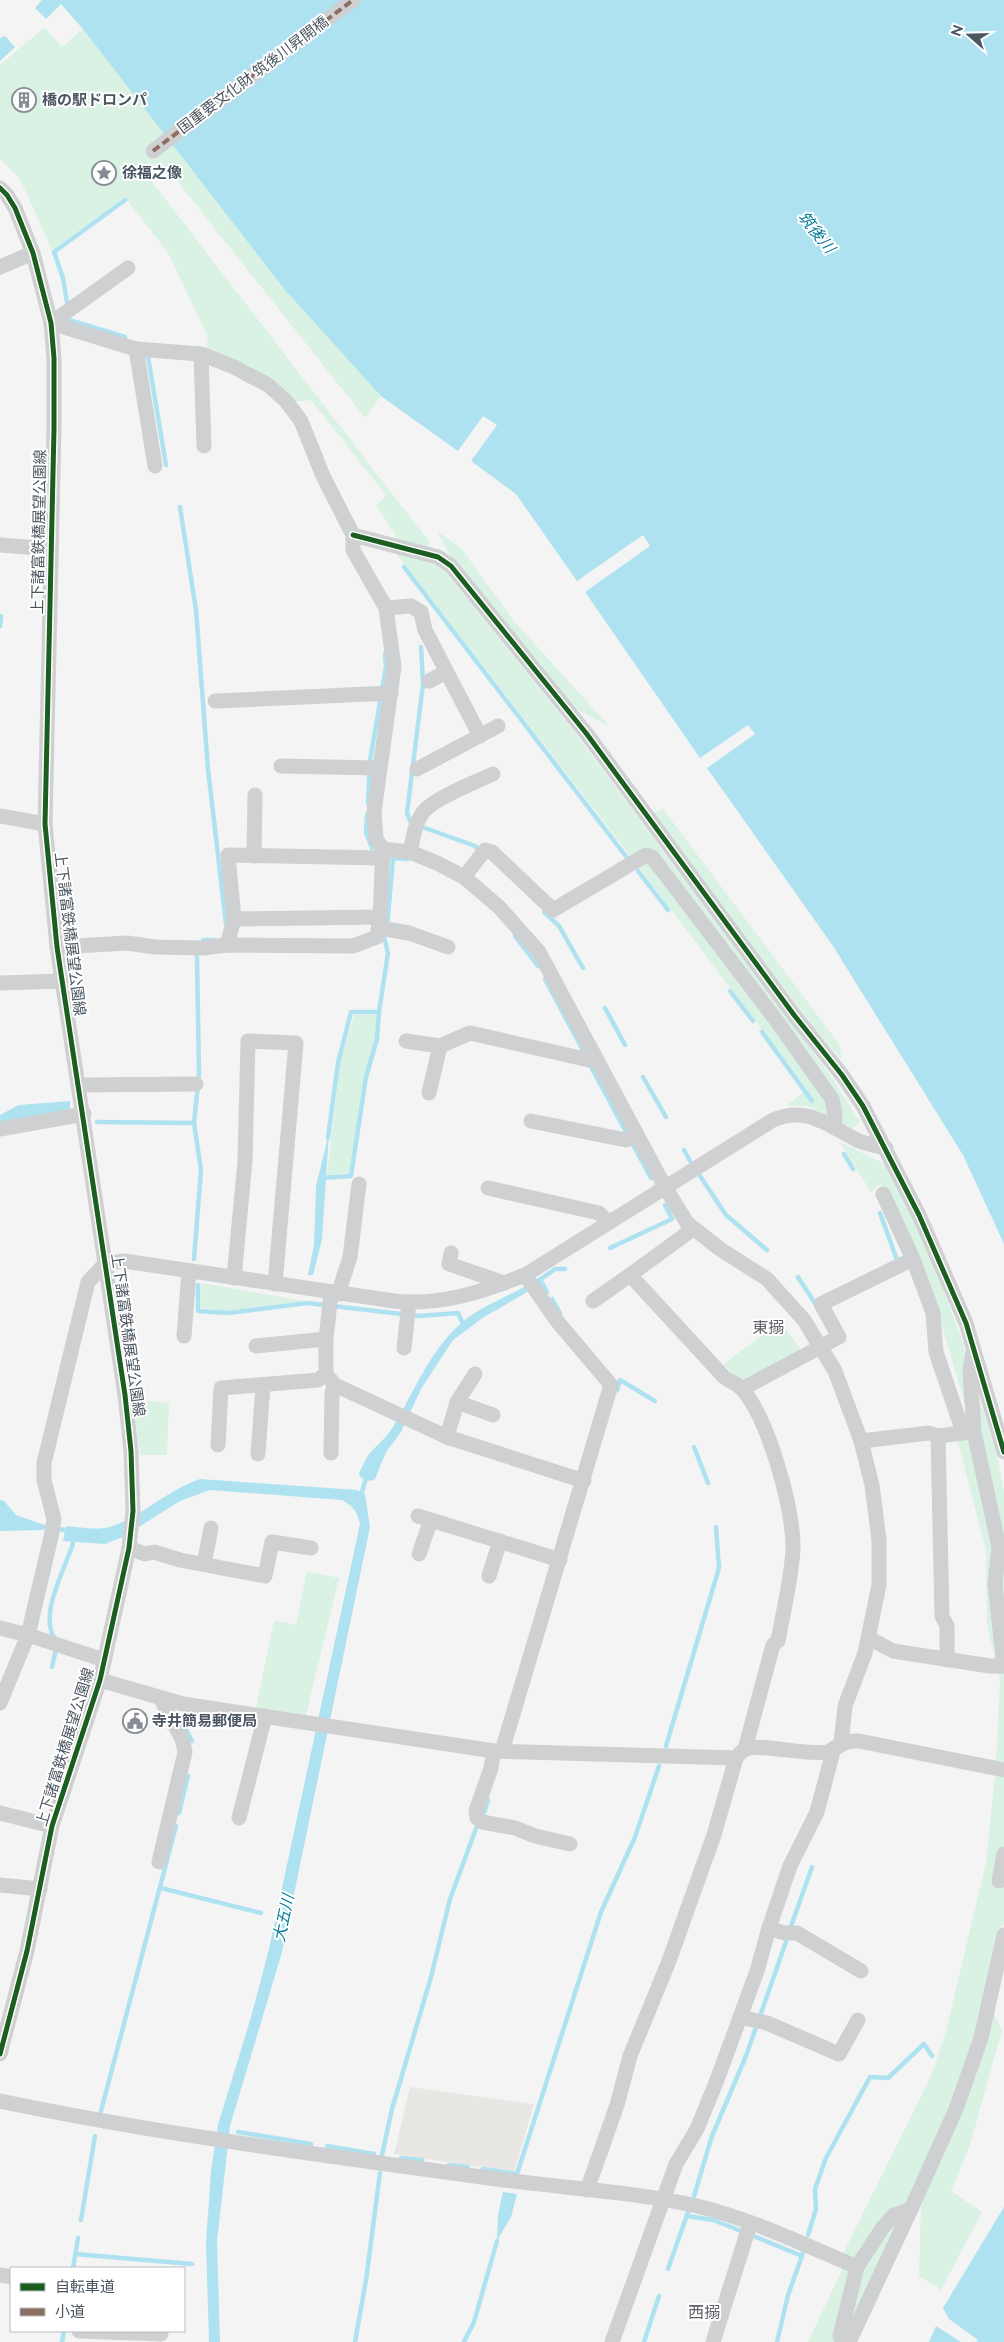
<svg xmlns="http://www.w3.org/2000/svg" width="1004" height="2342" font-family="Raleway,'Noto Sans JP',sans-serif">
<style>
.commercial{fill:#e8e7e3}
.green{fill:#d9f2e3}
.water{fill:#aee2f0}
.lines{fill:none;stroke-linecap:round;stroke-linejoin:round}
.stream{stroke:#aee2f0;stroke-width:4.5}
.minor{stroke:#ced0d2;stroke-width:15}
.quiet{stroke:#8d6e63;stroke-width:4;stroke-dasharray:8 4;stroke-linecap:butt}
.cycleway-casing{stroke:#fff;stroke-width:8}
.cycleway{stroke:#1b5e20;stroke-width:5}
.labels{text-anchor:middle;stroke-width:4;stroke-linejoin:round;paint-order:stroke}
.street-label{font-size:15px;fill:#4a5661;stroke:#fff}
.poi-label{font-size:15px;font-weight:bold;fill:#4a5661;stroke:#fff;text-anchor:start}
.water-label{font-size:16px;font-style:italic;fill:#0c7c9b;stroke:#fff}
.neighbourhood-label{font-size:16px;fill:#5f6368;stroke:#fff}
</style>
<rect width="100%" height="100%" fill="#f4f4f4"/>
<path class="commercial" d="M410,2087l124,17 -20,68 -120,-18z"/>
<g class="green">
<path d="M45,27l17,20 21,-18 239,257 136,165 -77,-55 -16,22 -199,-251 -17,11 281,365 -3,6 145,180 254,340 34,53 -8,6 -44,-22h-22l21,-17 -176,-232 -236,-305 6,-10 -25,-36 10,-11 -75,-95 -16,2 -89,-50 2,-15 -40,-84 -43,-56 -73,53 -32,-71 -20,-20v-94z"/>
<path d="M437,531l24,17 52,72 97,107 -38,-20 -118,-144z"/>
<path d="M663,809l176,235 3,16 -27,-31 -163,-216z"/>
<path d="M354,1015h24l-2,22 -12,43 -14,93 -23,3 13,-113z"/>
<path d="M840,1142l47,23 40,81 34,91 36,118 7,37v431l-8,12 -22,105 -23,64 -108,238h-35l33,-70 3,-20 87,-176 15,-45 40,-168 10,-99 4,-85 -13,-54 -1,-75 -29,-111 11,-24 -32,-110 -55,-121 -10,8z"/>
<path d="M201,1283l103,18 -77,10 -26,-3z"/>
<path d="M780,1321l23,31 -60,34 -19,-22z"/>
<path d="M133,1399l36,4 -2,52h-27z"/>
<path d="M307,1571l32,7 -33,137 -50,-7 18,-88 22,5z"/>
<path d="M992,2010l10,20 -32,115 -19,46 31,21 -41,78 -22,-14 2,-75z"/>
</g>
<g class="water">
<path d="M42,0h962v1244l-41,-89 -130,-209 -126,-178 48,-34 -7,-9 -48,33 -115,-166 65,-46 -7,-11 -66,46 -61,-87 -45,-33 26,-36 -14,-9 -25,35 -77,-55 -96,-106 -202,-261 -22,-25 -15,15 -11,-11z"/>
<path d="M5,36l10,11 -15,14v-23z"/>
<path d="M70,1101v8l-58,13h-12v-7l19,-10z"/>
<path d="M329,1133l-7,106 -9,36h-5l6,-30 2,-59z"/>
<path d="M526,1286l3,5 -45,26 -31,23 -32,49 -20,43 -15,20 -11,27 -4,2 -10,-3 -2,-5c4,-7 7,-15 11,-20 8,-9 17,-16 23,-26 21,-35 36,-75 67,-103 18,-16 44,-26 66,-38z"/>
<path d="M200,1479l157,11 8,4 5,33 -88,425 -52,174 -13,115 3,101h-11l-3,-99 5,-72 7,-46 33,-108 18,-68 91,-425c-3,-13 -7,-18 -18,-24l-132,-10 -30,11 -57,36 -18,7 -42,-3 3,-15c12,1 27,4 39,2 29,-5 63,-39 95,-49z"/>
<path d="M0,1500l4,1 12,14 28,10 -1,5 -43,1z"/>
<path d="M503,2192l14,2 -6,23 -14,24 1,-26z"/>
<path d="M1004,2207v135h-28l2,-2 -29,-21 -6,-11z"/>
<path d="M936,2326l25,16h-32z"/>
</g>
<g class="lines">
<g class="stream">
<path d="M67,302l-4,-24 -9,-26 71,-52"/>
<path d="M69,320l56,17"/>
<path d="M148,357l18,108"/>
<path d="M180,507l16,103 12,159 18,155"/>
<path d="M404,567l224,292"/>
<path d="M0,626l1,-10"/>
<path d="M421,647l2,37 -16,129 4,10 64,23 5,5"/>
<path d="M368,803l2,-42 16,-94 -1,-13"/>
<path d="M367,815l-1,18 6,15"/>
<path d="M638,871l30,39"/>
<path d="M544,912l15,14 24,42"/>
<path d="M387,928l6,-70 15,1"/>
<path d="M515,936l23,30"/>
<path d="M203,940h11"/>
<path d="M545,979l41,77"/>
<path d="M730,991l23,30"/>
<path d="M605,1008l20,37"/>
<path d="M762,1032l50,69"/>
<path d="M589,1063l62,115"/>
<path d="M643,1077l23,40"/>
<path d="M97,1122l97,1"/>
<path d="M328,1138l10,-75 13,-51h28l9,-59 -4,-16"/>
<path d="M684,1150l6,11"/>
<path d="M844,1154l9,15"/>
<path d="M700,1176l26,39 41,35"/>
<path d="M322,1178l29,-2 15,-99 11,-38 2,-27"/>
<path d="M880,1213l17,47"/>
<path d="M610,1248l62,-29 -7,-14"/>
<path d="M194,1259l7,-89 -7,-47 5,-49 -2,-117"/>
<path d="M798,1277l16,25"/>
<path d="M540,1280l7,12"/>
<path d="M534,1284l21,-15h10"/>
<path d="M198,1285v26l30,2 79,-10 112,13 39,-3 6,13"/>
<path d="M552,1299l8,14"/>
<path d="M617,1390l3,-10 35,21"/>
<path d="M694,1447l14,36"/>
<path d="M359,1495l3,-3 5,-17"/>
<path d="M39,1526l32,5"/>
<path d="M55,1639c-17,-25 11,-71 18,-96"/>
<path d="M52,1667l4,-18"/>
<path d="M177,1713l15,28"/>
<path d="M666,1746l53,-178 -3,-41"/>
<path d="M179,1813l9,-37"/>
<path d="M484,1813l4,-13"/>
<path d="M161,1888l100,25"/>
<path d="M790,1929l22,-62"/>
<path d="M101,2111l75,-285"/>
<path d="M238,2132l73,12"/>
<path d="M327,2146l47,8"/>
<path d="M382,2155l10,-46 39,-132 19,-78 27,-73"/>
<path d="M401,2158l21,2"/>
<path d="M449,2165l19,2"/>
<path d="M483,2169l34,5 84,-262 34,-75 24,-71"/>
<path d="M694,2196l18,-60 34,-80 42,-120"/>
<path d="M687,2216l26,4 28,11"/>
<path d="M81,2220l14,-84"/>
<path d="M751,2235l51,21 1,-4"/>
<path d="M808,2235l8,-26 -1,-20 11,-31 44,-81 18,1 36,-34 8,12"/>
<path d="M75,2254l117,10"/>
<path d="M73,2268l5,-30"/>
<path d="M668,2269l20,-57"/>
<path d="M62,2342l2,-11"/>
<path d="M355,2342l11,-62 14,-107"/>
<path d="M464,2342l10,-20 23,-81"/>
<path d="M644,2342l15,-46"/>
<path d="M777,2342l11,-47 14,-39"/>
</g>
<g class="minor">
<path d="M153,151l200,-151"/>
<path d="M0,188l7,7 8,13 18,45 18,70 3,35v71l-9,395 12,123 68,448 6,56 2,60 -4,37 -29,132 -48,146 -25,125 -27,103"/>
<path d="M0,267l33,-14"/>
<path d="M51,323l85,26 65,5 33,13 34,18 18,16 15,20 22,55 30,59v15l33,58 8,59 -20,145 2,27 7,10 -3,68 -3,20 -24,9 -126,-1 -24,3 -48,-1 -28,-4 -70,4"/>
<path d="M51,323l77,-55"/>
<path d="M136,349l19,117"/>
<path d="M201,354l3,92"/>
<path d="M353,535l85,22 13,9 135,167 208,282 48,60 21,31 56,109 47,108 38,129"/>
<path d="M0,545l51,4"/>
<path d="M386,608l25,-2 10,6 4,18 55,106"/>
<path d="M429,681l17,-9"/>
<path d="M215,701l176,-8"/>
<path d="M281,766l98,2"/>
<path d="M417,769l81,-43"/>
<path d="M0,816l45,8"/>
<path d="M383,849l27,3 27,11 27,14 35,30 40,45 126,235 22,36 33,26 47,30 37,41 31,51 26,70 11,44 7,55v45l-14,68 -20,53 -4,38"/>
<path d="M410,852c3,-13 5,-30 14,-41 11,-13 52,-29 69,-37"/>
<path d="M254,856l1,-61"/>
<path d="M464,877l21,-27 7,2 61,58 93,-55 6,2 124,163 56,79 3,15 -1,13"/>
<path d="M234,919l146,-2"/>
<path d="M379,928l30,5 39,14"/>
<path d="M227,945l7,-26 -6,-64 155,3"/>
<path d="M0,983l62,-2"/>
<path d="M406,1041l34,5"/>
<path d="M79,1085l117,-1"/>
<path d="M429,1093l11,-47 30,-13 128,29"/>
<path d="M531,1121l95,19 11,-5"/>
<path d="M0,1129l84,-15"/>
<path d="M488,1188l111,25 10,10"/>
<path d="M883,1194l30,65 20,54 3,39 27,80"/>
<path d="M693,1229l-63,46 94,102c5,4 14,7 19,13 26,31 49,115 50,155 0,28 -10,67 -15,96l-5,4 -28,104"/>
<path d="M451,1253l-2,11 55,19"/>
<path d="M234,1278l11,-117 3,-120 48,2 -21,241"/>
<path d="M331,1293l-5,46v35l9,11 112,52 137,44"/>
<path d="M338,1294l12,-37 9,-73"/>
<path d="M593,1301l37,-26"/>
<path d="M184,1336l5,-65"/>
<path d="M256,1346l70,-7"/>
<path d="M404,1348l5,-46"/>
<path d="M973,1352l-3,19 4,61 25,115 -4,37 9,82"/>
<path d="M742,1389l97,-52 -18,-33 92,-45"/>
<path d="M457,1402l36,13"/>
<path d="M938,1436l4,180 5,10v34"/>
<path d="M447,1437l10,-35 18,-28"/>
<path d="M861,1441l68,-8 9,3 33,-4"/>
<path d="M218,1445l3,-57 97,-8 8,-6"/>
<path d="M331,1453l1,-60 3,-8"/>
<path d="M258,1454l5,-69"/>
<path d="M418,1516l142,44"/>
<path d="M129,1548l16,6 9,-2 26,8 85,16 7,-34 39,6"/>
<path d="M419,1554l12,-34"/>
<path d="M204,1564l7,-36"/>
<path d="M489,1576l11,-35"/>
<path d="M0,1628l28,7 76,25"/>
<path d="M869,1638l24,13 97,15h13"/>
<path d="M100,1680l83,24 311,47 242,7c2,-2 5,-7 8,-8 12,-8 63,6 83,2 14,-4 14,-12 32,-11l145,29"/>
<path d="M0,1703l28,-68 23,-98 3,-18 -10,-39v-17l44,-181 18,-19 18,-2 270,40c47,5 87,-9 131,-26l248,-155c34,-15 56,6 86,21 8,3 18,5 27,7"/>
<path d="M494,1751l-3,17 -15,43 1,7 5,4 33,6 20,8 35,8"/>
<path d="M502,1751l109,-366 -54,-64 -32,-46"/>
<path d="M0,1813l52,13"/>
<path d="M239,1818l26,-102"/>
<path d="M159,1862l26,-110 -3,-13 -21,-40"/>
<path d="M999,1881l5,-27"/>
<path d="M0,1885l40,4"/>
<path d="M769,1928l15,5h13l64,38"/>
<path d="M740,2017l27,6 72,31 19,-34"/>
<path d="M0,2101c164,34 330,55 496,78 67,9 135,12 201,27 52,12 110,40 160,61"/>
<path d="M587,2190l30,-85 13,-49 39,-95 45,-126 22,-77"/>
<path d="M0,2275l11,2"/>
<path d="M79,2331l82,3"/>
<path d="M612,2342l64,-178 21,-35 20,-49 40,-109 12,-43 21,-62 27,-54 17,-64"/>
<path d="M713,2342l37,-118"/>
<path d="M842,2342l-2,-6 17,-69 26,-40 11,-12 17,-6 45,-100 25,-71 23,-103"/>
<path d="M849,2342l62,-133"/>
</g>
<path class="quiet" d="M153,151l200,-151"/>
<defs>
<g id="cycleway">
<path d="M0,188l7,7 8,13 18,45 18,70 3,35v71l-9,395 12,123 68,448 6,56 2,60 -4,37 -29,132 -48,146 -25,125 -27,103"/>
<path d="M353,535l85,22 13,9 135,167 208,282 48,60 21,31 56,109 47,108 38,129"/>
</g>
</defs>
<use href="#cycleway" class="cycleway-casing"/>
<use href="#cycleway" class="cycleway"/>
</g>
<defs>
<symbol id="building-ring" viewBox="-11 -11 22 22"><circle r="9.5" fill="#fff" stroke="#868d94" stroke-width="1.5"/><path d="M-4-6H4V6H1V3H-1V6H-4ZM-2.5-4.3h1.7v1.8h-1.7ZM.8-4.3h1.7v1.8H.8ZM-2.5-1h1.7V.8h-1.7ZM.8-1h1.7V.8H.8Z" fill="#868d94"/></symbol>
<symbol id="sight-ring" viewBox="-11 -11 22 22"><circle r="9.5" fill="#fff" stroke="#868d94" stroke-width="1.5"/><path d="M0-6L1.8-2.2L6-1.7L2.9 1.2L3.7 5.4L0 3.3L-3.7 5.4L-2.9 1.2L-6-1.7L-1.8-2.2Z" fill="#868d94"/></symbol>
<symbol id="civic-ring" viewBox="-11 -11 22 22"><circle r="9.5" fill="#fff" stroke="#868d94" stroke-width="1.5"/><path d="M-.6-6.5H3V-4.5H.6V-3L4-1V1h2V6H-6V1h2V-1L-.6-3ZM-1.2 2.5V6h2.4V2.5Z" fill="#868d94"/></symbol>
</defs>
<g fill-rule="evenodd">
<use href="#building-ring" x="10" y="86" width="28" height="28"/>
<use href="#sight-ring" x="90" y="159" width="28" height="28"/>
<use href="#civic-ring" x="121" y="1707" width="28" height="28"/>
</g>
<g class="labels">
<g class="street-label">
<text transform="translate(253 75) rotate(-37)" y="5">国重要文化財 筑後川昇開橋</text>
<text transform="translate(39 532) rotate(-89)" y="5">上下諸富鉄橋展望公園線</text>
<text transform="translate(70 934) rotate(83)" y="5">上下諸富鉄橋展望公園線</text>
<text transform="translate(128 1335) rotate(82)" y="5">上下諸富鉄橋展望公園線</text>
<text transform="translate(65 1747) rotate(-73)" y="5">上下諸富鉄橋展望公園線</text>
</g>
<g class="poi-label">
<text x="42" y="105">橋の駅ドロンパ</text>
<text x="122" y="178">徐福之像</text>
<text x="152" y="1726">寺井簡易郵便局</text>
</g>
<g class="water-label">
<text transform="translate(817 232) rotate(51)" y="6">筑後川</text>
<text transform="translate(283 1918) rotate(-78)" y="6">大五川</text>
</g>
<g class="neighbourhood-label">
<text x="768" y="1333">東搦</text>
<text x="704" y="2318">西搦</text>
</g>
</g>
<rect x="10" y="2267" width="175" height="65" fill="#ffffff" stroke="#b7bbc0"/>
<rect x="20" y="2283" width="25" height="8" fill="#1b5e20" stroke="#b7bbc0"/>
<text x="55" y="2292" font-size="15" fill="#4a5661">自転車道</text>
<rect x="20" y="2308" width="25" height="8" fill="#8d6e63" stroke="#b7bbc0"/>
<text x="55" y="2317" font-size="15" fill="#4a5661">小道</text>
<g transform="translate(969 35) rotate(290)" stroke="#ffffff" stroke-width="4" paint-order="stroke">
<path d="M0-4L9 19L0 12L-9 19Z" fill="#4a5661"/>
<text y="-8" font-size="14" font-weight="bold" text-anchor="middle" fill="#4a5661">N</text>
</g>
</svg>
